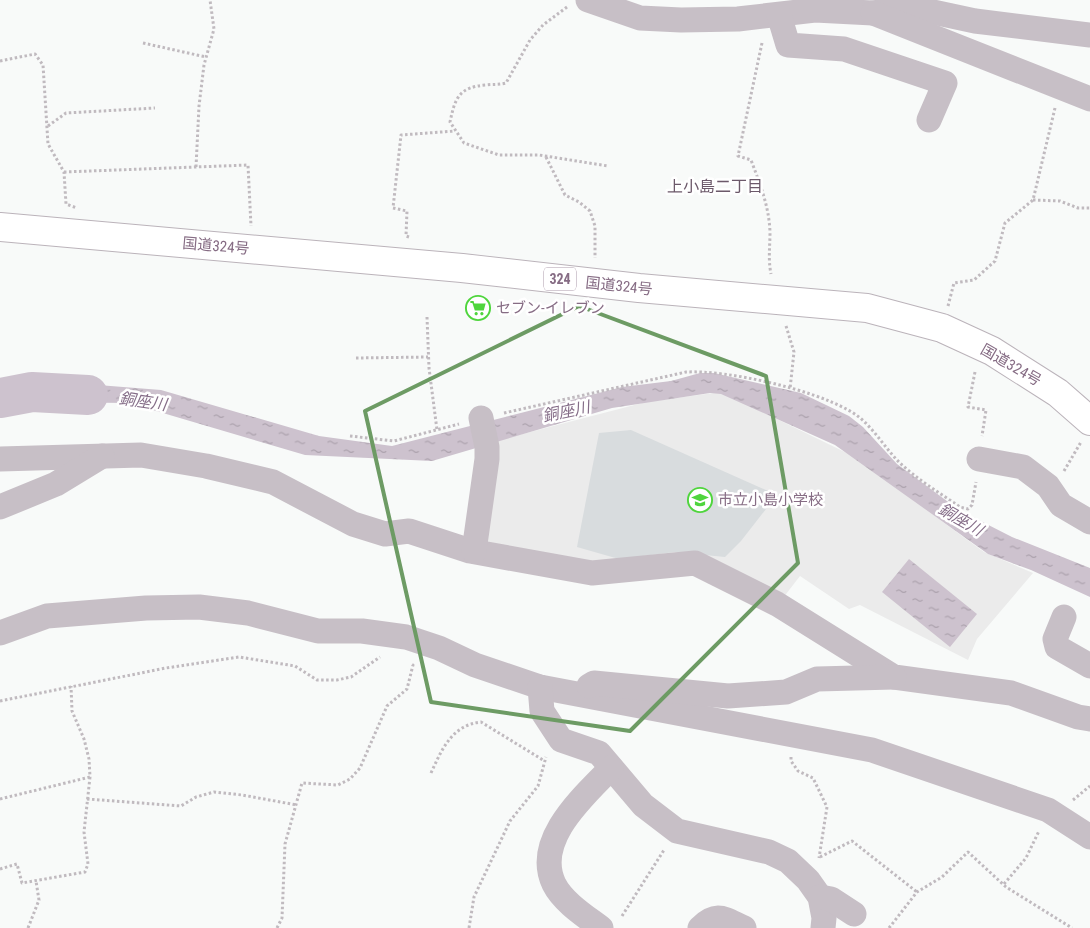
<svg xmlns="http://www.w3.org/2000/svg" width="1090" height="928" font-family="'Roboto Condensed','Noto Sans JP',sans-serif">
<style>
.built{fill:#ebebeb}
.green{fill:#d8dcde}
.water{fill:url(#water-ripples)}
.lines{fill:none;stroke-linecap:round;stroke-linejoin:round}
.river{stroke:#cdc2ce;stroke-width:40}
.highway-casing{stroke:#bbb3ba;stroke-width:30}
.path{stroke:#c0babf;stroke-width:3;stroke-dasharray:2.5 2.5;stroke-linecap:butt}
.street{stroke:#c7bfc6;stroke-width:25}
.highway{stroke:#fff;stroke-width:28}
.marked{fill:none;stroke:#6d9b64;stroke-width:4;stroke-linejoin:round}
.labels{text-anchor:middle;stroke-width:5;stroke-linejoin:round;paint-order:stroke}
.shield{fill:#fff;stroke:#aa98a9;stroke-width:1}
.shield-label{font-size:14px;font-weight:bold;fill:#866c84}
.street-label{font-size:15px;fill:#866c84;stroke:#fff}
.poi-label{font-size:15px;fill:#866c84;stroke:#fff;text-anchor:start}
.neighbourhood-label{font-size:16px;fill:#6c596a;stroke:#fff}
.water-label{font-size:16px;font-style:italic;fill:#856d88;stroke:#fff}
</style>
<defs>
<pattern id="water-ripples" width="26" height="14" patternUnits="userSpaceOnUse" patternTransform="scale(1.25)"><rect width="26" height="14" fill="#cdc2ce"/><path d="M2 4q2-2 4 0t4 0M15 11q2-2 4 0t4 0" fill="none" stroke="#aca2ad"/></pattern>
</defs>
<rect width="100%" height="100%" fill="#f8faf9"/>
<path class="built" d="M721,392l130,63 133,97 49,21 -56,66 -9,21 -108,-55 -11,4 -49,-33 -17,22 -81,-38 -83,5 -138,-19 14,-105 151,-39z"/>
<path class="green" d="M631,430l146,65 -36,46 -16,16 -50,-5 -56,7 -42,-12 22,-114z"/>
<g class="water">
<path d="M700,373h14l87,20 48,23 14,11 34,37 62,46 53,27 78,31v29l-59,-27 -43,-16 -153,-109 -114,-51 -11,-1 -98,15 -180,53 -127,-6 -176,-52 -99,-1 5,-22 126,10 158,46 73,10 230,-59 49,-6z"/>
<path d="M909,559l68,55 -27,33 -68,-55z"/>
</g>
<g class="lines">
<path class="river" d="M0,398l32,-6 56,3"/>
<defs>
<path id="highway" d="M0,227l462,41 177,20 228,20 75,20 50,23 66,42 32,28"/>
</defs>
<use href="#highway" class="highway-casing"/>
<g class="path">
<path d="M567,7l-24,18 -13,15 -24,43c-7,2 -13,1 -20,2 -27,2 -31,13 -36,37l14,21 35,12h40l69,11"/>
<path d="M143,43l63,14"/>
<path d="M762,43l-24,113 13,4c9,24 18,46 19,72 0,15 -2,27 1,42"/>
<path d="M0,61l35,-7 8,11 5,79 16,28 2,32 11,4"/>
<path d="M48,126l18,-13 89,-5"/>
<path d="M546,157l19,38 14,7 11,9 5,15v32"/>
<path d="M196,167l3,-61 5,-41 10,-36 -4,-29"/>
<path d="M64,172l184,-7 3,61"/>
<path d="M1033,200l27,1 18,7h12"/>
<path d="M409,237l-3,-1 1,-25 -14,-3 8,-73 54,-4"/>
<path d="M948,306l6,-23 20,-3 21,-19 10,-38 28,-23 22,-92"/>
<path d="M427,317l2,51 8,62"/>
<path d="M786,326l8,26 -4,37"/>
<path d="M356,358l72,-1"/>
<path d="M975,372l-7,35 18,3 -4,26"/>
<path d="M504,413l182,-41c42,-2 125,17 162,38 22,11 34,35 51,52 17,17 41,31 61,45l8,2 4,-4 4,-23"/>
<path d="M350,436l44,5 65,-17"/>
<path d="M1064,471l17,-29"/>
<path d="M0,701l166,-33 73,-11 56,9 22,14h20l14,-3 29,-20"/>
<path d="M791,757v4l7,10 15,7 14,29 -8,51"/>
<path d="M431,773c11,-24 21,-48 50,-51l62,38"/>
<path d="M0,799l90,-22"/>
<path d="M87,799l94,7 15,-9 18,-5 28,3 55,10"/>
<path d="M1073,800l17,-14"/>
<path d="M820,857l32,-16 65,51"/>
<path d="M0,869l17,-5 5,19 63,-11 3,-8 -4,-32 6,-55 -1,-18 -5,-20 -12,-28 -1,-25"/>
<path d="M1004,884l22,-26 13,-27"/>
<path d="M622,916l42,-66"/>
<path d="M28,928l11,-28 -3,-19"/>
<path d="M277,928l5,-10 3,-74 17,-61 36,2 12,-6 10,-11 27,-62 20,-17 6,-24 -2,-1"/>
<path d="M469,928l5,-31 36,-76 28,-35 8,-29"/>
<path d="M889,928l28,-36 25,-15 26,-25 38,35 66,41"/>
</g>
<g class="street">
<path d="M588,0l52,18 41,2 57,-1 77,-9 58,3 37,-6 65,14 115,14"/>
<path d="M873,13l217,86"/>
<path d="M779,15l9,30 56,4 101,34 -16,37"/>
<path d="M0,459l141,-4 65,11 67,16 80,42 32,10 24,-3 61,20 122,22 103,-10 82,41 117,73 117,16 67,24 12,2"/>
<path d="M979,459l44,8 25,19 13,19 29,17"/>
<path d="M0,507l56,-23 46,-28"/>
<path d="M474,551l13,-92v-12l-6,-29"/>
<path d="M1064,617l-9,22 2,8 33,19"/>
<path d="M0,633l47,-17 99,-8 53,-1 49,6 70,18h44l44,6 33,11 36,17 65,22 332,63 176,60 42,27"/>
<path d="M589,686l5,-3 134,13 58,-4 31,-13 77,-2"/>
<path d="M540,687l2,24 19,29 38,13 44,52 34,26 92,21 19,9 20,19 12,17 4,21 -1,10"/>
<path d="M820,897l11,2 23,15"/>
<path d="M601,928c-16,-12 -38,-26 -47,-44 -21,-44 30,-88 57,-116"/>
<path d="M700,928c17,-17 24,-9 44,0"/>
</g>
<use href="#highway" class="highway"/>
</g>
<path class="marked" d="M579,306l187,70 32,187 -168,168 -199,-29 -66,-291z"/>
<defs>
<symbol id="supermarket-ring" viewBox="-11 -11 22 22"><circle r="9.5" fill="#fff" stroke="#4fd53d" stroke-width="1.5"/><path d="M-6-5.5h2.5l.6 2H6L4.5 2H-2.5L-4.4-4H-6ZM-1.5 3.2a1.3 1.3 0 1 0 .1 0ZM3 3.2a1.3 1.3 0 1 0 .1 0Z" fill="#4fd53d"/></symbol>
<symbol id="school-ring" viewBox="-11 -11 22 22"><circle r="9.5" fill="#fff" stroke="#4fd53d" stroke-width="1.5"/><path d="M0-5L7-2L0 1L-7-2ZM-4 1L0 2.5L4 1V4Q0 6-4 4Z" fill="#4fd53d"/></symbol>
</defs>
<g fill-rule="evenodd">
<use href="#supermarket-ring" x="464" y="294" width="28" height="28"/>
<use href="#school-ring" x="686" y="486" width="28" height="28"/>
</g>
<g class="labels">
<rect class="shield" x="544" y="267.5" width="32" height="23" rx="4"/>
<g class="shield-label">
<text x="560" y="284">324</text>
</g>
<g class="street-label">
<text transform="translate(216 246) rotate(5)" y="5">国道324号</text>
<text transform="translate(619 286) rotate(6)" y="5">国道324号</text>
<text transform="translate(1011 365) rotate(30)" y="5">国道324号</text>
</g>
<g class="poi-label">
<text x="496" y="313">セブン-イレブン</text>
<text x="718" y="505">市立小島小学校</text>
</g>
<g class="neighbourhood-label">
<text x="715" y="192">上小島二丁目</text>
</g>
<g class="water-label">
<text transform="translate(143 401) rotate(8)" y="6">銅座川</text>
<text transform="translate(566 411) rotate(-12)" y="6">銅座川</text>
<text transform="translate(961 519) rotate(30)" y="6">銅座川</text>
</g>
</g>
</svg>
